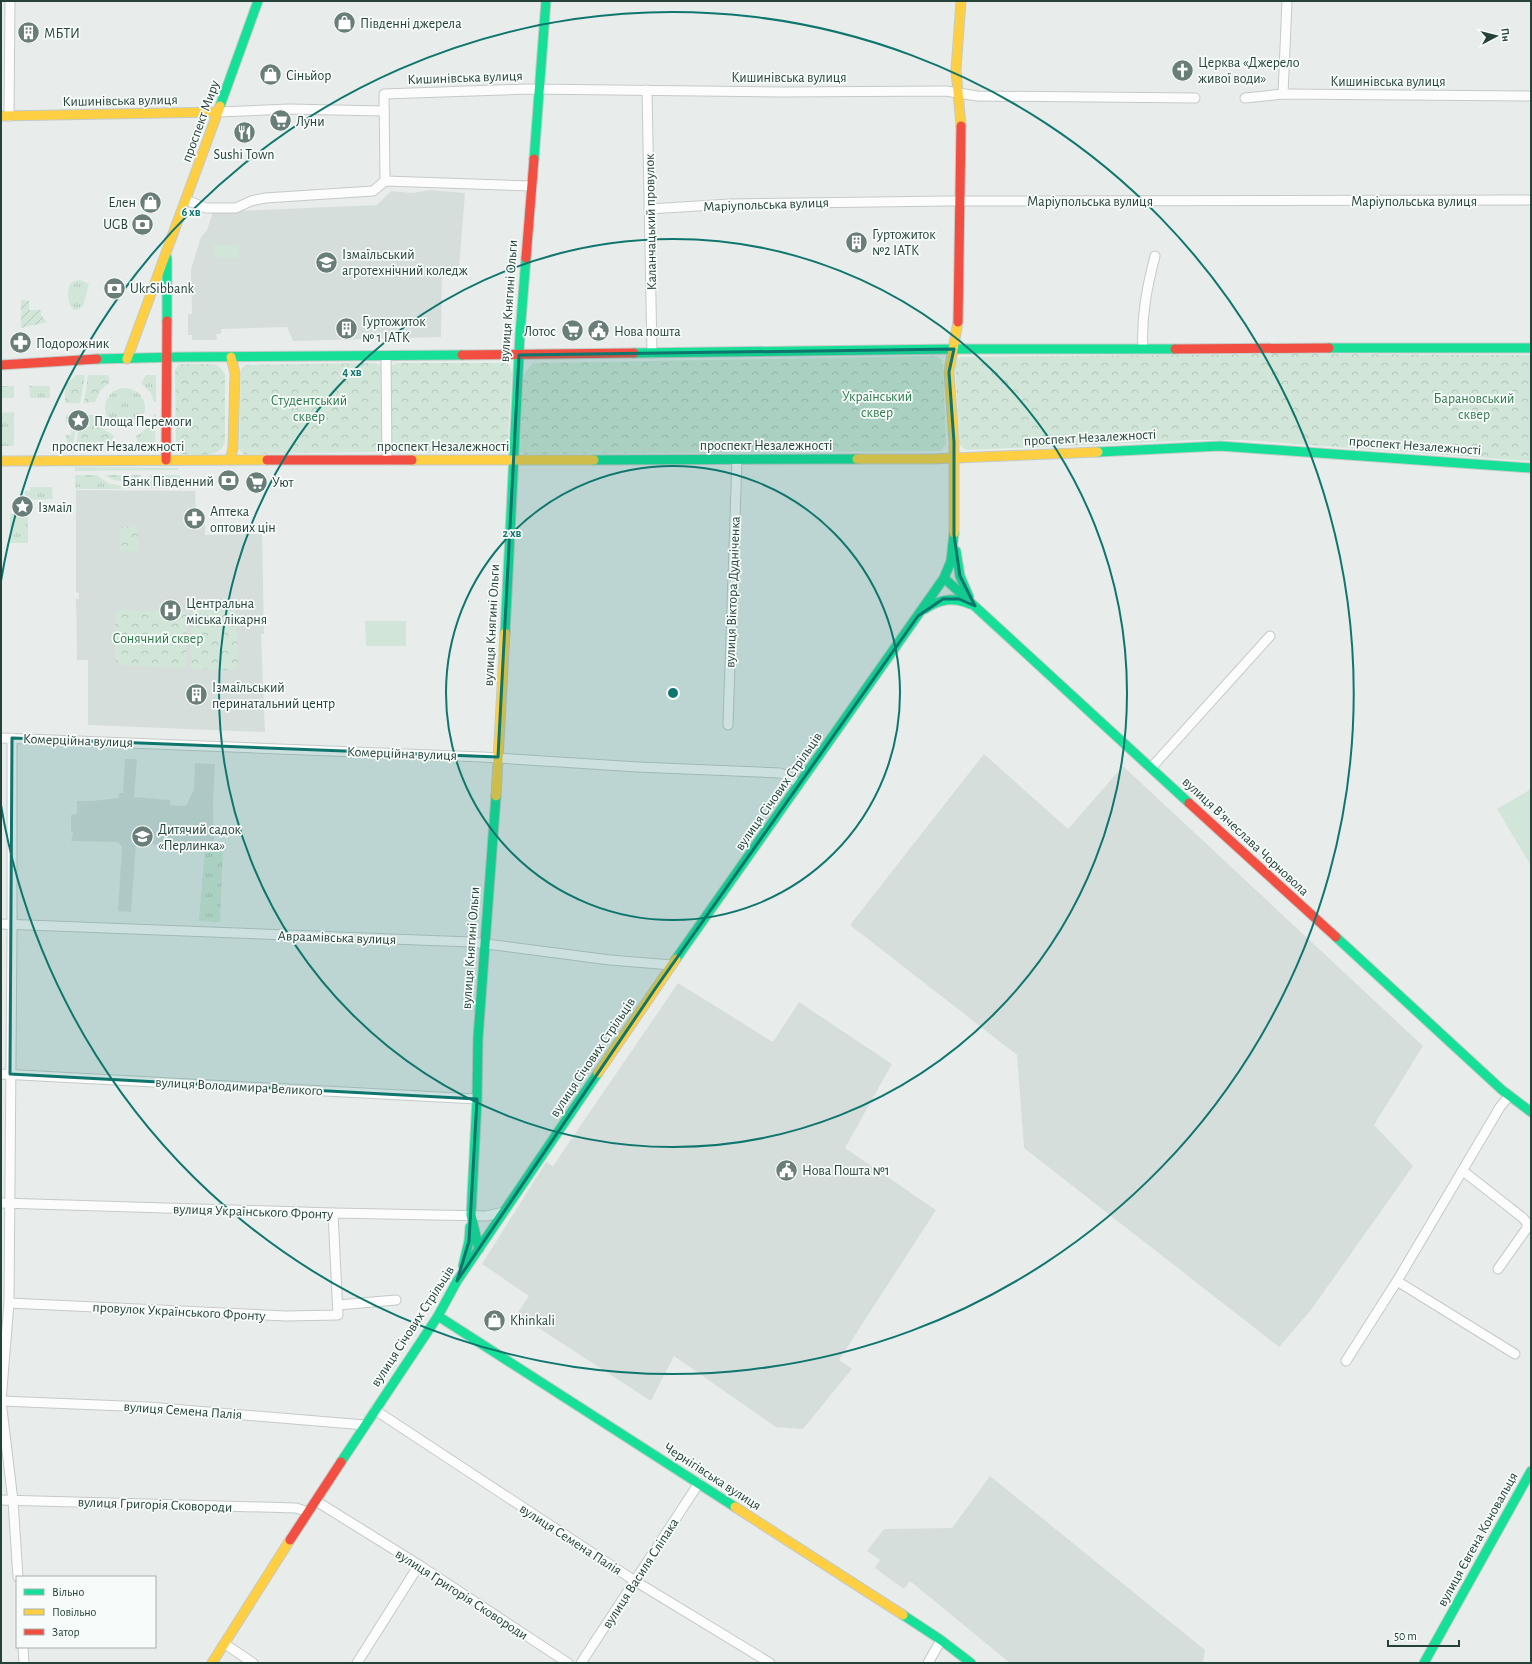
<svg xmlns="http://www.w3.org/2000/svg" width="1532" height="1664" font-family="'Alegreya Sans',sans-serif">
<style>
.built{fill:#d6dedb}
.grass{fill:url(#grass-tufts)}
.park{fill:url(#park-crowns)}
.garden{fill:url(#garden-furrows)}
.pitch{fill:#d1e6d8}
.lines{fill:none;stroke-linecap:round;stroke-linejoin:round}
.street-casing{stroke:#c5cac8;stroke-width:11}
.fast-casing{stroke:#c3cbc8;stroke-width:11}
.slow-casing{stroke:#c3cbc8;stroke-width:11}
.jam-casing{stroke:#c3cbc8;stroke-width:11}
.street{stroke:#fcfcfc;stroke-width:9}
.fast{stroke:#16e098;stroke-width:9}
.slow{stroke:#ffcf43;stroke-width:9}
.jam{stroke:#f24e42;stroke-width:9}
.marked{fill:#0f766e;fill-opacity:0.2;stroke:#0f766e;stroke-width:3;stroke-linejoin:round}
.ring{fill:none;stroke:#0f766e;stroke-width:2}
.labels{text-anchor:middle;stroke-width:3.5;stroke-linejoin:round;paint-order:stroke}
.poi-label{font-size:14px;fill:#24423a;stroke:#f7fbf9;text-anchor:start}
.street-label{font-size:14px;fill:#24423a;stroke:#f7fbf9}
.park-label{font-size:14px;fill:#2d7a4b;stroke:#f7fbf9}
.centre{fill:#0f766e;stroke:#f7fbf9;stroke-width:2}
.ring-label{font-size:12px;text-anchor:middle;font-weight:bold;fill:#0f766e;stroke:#f7fbf9;stroke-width:3.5;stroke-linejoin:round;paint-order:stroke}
</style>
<defs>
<pattern id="grass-tufts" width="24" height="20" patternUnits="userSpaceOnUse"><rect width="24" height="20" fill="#d1e6d8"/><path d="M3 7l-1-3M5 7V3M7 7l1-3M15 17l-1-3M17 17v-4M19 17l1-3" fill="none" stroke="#b3c6ba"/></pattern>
<pattern id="park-crowns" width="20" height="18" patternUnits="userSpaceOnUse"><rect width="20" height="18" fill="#d1e6d8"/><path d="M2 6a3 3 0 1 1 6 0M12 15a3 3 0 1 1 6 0" fill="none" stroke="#b3c6ba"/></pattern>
<pattern id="garden-furrows" width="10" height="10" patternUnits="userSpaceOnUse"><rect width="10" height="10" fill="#d1e6d8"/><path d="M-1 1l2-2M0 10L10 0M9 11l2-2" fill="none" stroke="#b3c6ba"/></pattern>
</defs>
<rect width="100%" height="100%" fill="#e8edeb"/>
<g class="built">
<path d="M430,190l35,3 -6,75h-17l-1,69 -148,4 -6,-14 -66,2v5h-5l1,6h-25v-5h-4v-21h4l-1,-45 10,-32 6,-7 6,-18 164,-7 14,-14 22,2z"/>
<path d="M76,490l119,1 1,24h9v20l57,-1 2,100h-3l4,98 -177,-7v-65h-11l-1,-61h3v-6l-3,-1z"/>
<path d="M984,754l84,75 55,-63 300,280 -49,79 39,41 -102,144 -32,37 -255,-199 -7,-93 -167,-130z"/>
<path d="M125,759h12l-3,38 36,3v5l16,1 8,-17 1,-26 20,1 -2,37 1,48 -78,-6 -5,69 -13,-1 4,-64 -4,-5 -47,-1 2,-8 -2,-2v-16l6,-1v-13h15l26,-3 1,-5h4z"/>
<path d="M678,983l95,59 26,-40 93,62 -47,84 91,62 -97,150 13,9 -49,60 -27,-2 -102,-71 -23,45 -134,-87 12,-18 -47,-32 64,-102 7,4z"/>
<path d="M990,1476l215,174 -2,13h-193l-100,-82 -6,8 -29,-21 5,-8 -13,-9 17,-22 68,-1z"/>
</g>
<g class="grass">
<path d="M80,280l9,4 -6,22c-15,15 -18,-17 -12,-23 2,-2 6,-3 9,-3z"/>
<path d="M146,375h10v27h-2l-3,-9 -10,-10z"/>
<rect x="1" y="386" width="13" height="12"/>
<path d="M29,386h21v12h-20z"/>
<circle cx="125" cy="408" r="20"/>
<path d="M14,412v34h-13v-33z"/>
<path d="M154,414h2l-1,17 1,12h-18l-2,-7c9,-5 15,-12 18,-22z"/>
<path d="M75,467l103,1 1,2 -104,1z"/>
<path d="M75,475h22l11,8 13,3v3h-46z"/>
<path d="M104,475h17v6l-7,-1z"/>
<path d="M125,475h17l-9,5 -8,1z"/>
<path d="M150,475h30v13h-55v-2l14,-3z"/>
<path d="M30,487h22l1,12 -28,1v-9h5z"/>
<rect x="10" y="514" width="18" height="29"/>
<path d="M214,845h9l-3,77 -21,-1 6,-73 9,1z"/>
</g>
<g class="park">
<path d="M1282,354l249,1v106l-288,-21h-45l-231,10 -4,-2 -3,-3 -5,-80 2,-6 4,-2z"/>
<path d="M936,356l5,3 2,8 3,77 -5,7 -415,3 -6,-2 3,-73 3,-8 7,-8z"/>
<path d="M375,363l5,2 2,6v77l-2,4 -136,2 -5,-4 2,-81 4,-4z"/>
<path d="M397,363h107l5,2 3,8 -5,78 -3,2h-107l-6,-9 -1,-75 2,-4z"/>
<path d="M179,364h35l5,2 6,8v67c-4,19 -29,13 -44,13l-5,-5 -1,-79z"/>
<path d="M76,375h9l-5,28h-15v-17z"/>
<path d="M88,375h20l2,7 -10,9 -5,11 -11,1z"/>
<path d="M66,415h12l-5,29h-6l-1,-9h5v-12h-5z"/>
<path d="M81,415h14l7,13 12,8 -3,7 -35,1z"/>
<path d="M138,526v25h-18v-24z"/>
<path d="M119,610l65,1 3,3 -1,52 -5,2 -58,-3 -6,-3 -2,-4v-44l1,-3z"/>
<path d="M193,610h40l3,6 2,46 -3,7 -4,1 -36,-1 -4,-2v-54z"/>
</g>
<path class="garden" d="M21,300l8,1v9h12v5l6,7 -26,6z"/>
<g class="pitch">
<rect x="214" y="245" width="25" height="13"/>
<path d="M365,621h41v25h-40z"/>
<path d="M1531,789v77l-34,-57z"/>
</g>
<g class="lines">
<defs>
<g id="street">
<path d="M647,90l5,263"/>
<path d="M1283,94l4,-93"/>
<path d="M1245,98l38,-4 248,2"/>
<path d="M218,112l71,-3 95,2"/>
<path d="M9,116l1,-115"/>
<path d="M385,181l-1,-87 144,-5 254,3 164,-1 31,5 218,2"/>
<path d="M186,200l20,8h30l15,-7 14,-3 108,-7 12,-10 145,5"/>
<path d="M649,209l81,-5 218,-3 583,-1"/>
<path d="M1143,349c-2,-32 4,-62 12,-93"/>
<path d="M386,356l1,104"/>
<path d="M728,725l9,-266"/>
<path d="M1,738l481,19 156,10 142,6 10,4 9,7"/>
<path d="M12,738v197l-3,368 -8,98 12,100 5,76"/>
<path d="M1151,768l119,-132"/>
<path d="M1,924l470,18 139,18 62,5"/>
<path d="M1,1074l476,25"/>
<path d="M1463,1171l60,47 4,5v5l-29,41"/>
<path d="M1,1203l332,10 153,3 18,-4"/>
<path d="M1397,1281l118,73"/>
<path d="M9,1303l277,13 52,-1 -5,-102"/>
<path d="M338,1305l58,-5"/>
<path d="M1346,1361l51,-80 103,-174 9,-11"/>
<path d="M1,1401l147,6 217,18"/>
<path d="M375,1410l260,171 135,82"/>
<path d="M1,1500l295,8 12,4"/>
<path d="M316,1501l103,64 149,98"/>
<path d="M225,1644l28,19"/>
<path d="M23,1647l1,16"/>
<path d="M357,1663l62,-98"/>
<path d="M581,1663l118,-180"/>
<path d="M928,1663l13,-23"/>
</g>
<g id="fast">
<path d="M220,106l38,-105"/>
<path d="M534,159l12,-158"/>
<path d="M167,321v-63"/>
<path d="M1329,348h202"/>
<path d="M634,353l320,-4h221"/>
<path d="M97,359l84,-2 281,-2"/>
<path d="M1098,452l122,-6 311,22"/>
<path d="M594,460l263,-1"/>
<path d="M956,551l4,25 9,21"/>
<path d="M944,578l245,225"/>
<path d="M925,609c15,-10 28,-12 45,-5"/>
<path d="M505,633l15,-299 6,-76"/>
<path d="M1336,937l166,153 29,22"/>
<path d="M676,959l268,-381 7,-17 3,-28"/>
<path d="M479,1249l-8,-34 6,-116 1,-61 18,-242"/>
<path d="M463,1266l6,-25 1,-14"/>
<path d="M438,1316l297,191"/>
<path d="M341,1462l97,-146 19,-35 141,-208"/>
<path d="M903,1615l38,25 30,23"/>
<path d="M1424,1663l107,-192"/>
</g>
<g id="slow">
<path d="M961,1l-5,69 5,56"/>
<path d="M1,116l217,-4"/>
<path d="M127,359l93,-253"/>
<path d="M857,459h75l166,-7"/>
<path d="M230,460l3,-12 2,-75 -4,-16"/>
<path d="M412,460h182"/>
<path d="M1,461l266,-1"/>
<path d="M954,533v-91l-5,-70 9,-50"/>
<path d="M496,796l9,-163"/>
<path d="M598,1073l78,-114"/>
<path d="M735,1507l168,108"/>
<path d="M212,1663l78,-123"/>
</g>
<g id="jam">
<path d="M526,258l8,-99"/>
<path d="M958,322l3,-196"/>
<path d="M1175,349l154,-1"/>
<path d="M462,355l172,-2"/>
<path d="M1,365l96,-6"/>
<path d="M166,460l1,-139"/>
<path d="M267,460h145"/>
<path d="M1189,803l147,134"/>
<path d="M290,1540l51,-78"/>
</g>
</defs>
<use href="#street" class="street-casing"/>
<use href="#fast" class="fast-casing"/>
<use href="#slow" class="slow-casing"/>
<use href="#jam" class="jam-casing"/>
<use href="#street" class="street"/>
<use href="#fast" class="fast"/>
<use href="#slow" class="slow"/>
<use href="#jam" class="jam"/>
</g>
<path class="marked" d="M954,349l-5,23 5,70v93l6,41 15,30 -16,-7h-16l-25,17 -263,373 -198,292 12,-40 8,-142 -467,-25 2,-336 486,19 21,-402z"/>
<g class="ring">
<circle cx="673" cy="693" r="227"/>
<circle cx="673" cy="693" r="454"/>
<path d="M1 581A681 681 0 1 1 1 805"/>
</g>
<defs>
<symbol id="shop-disc" viewBox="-11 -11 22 22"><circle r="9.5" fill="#697e78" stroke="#f7fbf9"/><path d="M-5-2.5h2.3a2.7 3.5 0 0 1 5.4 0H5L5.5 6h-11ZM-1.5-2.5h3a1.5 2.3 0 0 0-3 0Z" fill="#fff"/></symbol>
<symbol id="building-disc" viewBox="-11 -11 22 22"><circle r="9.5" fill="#697e78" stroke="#f7fbf9"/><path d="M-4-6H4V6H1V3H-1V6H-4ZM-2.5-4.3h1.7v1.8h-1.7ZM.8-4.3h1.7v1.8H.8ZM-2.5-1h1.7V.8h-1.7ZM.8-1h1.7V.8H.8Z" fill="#fff"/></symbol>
<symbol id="church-disc" viewBox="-11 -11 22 22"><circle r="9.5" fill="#697e78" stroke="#f7fbf9"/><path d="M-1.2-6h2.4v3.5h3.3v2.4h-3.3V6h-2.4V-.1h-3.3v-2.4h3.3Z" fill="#fff"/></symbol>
<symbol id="supermarket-disc" viewBox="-11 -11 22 22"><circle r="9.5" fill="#697e78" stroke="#f7fbf9"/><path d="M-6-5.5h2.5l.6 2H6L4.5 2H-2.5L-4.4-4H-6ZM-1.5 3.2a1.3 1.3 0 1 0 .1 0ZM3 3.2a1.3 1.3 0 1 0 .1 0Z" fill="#fff"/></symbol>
<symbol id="restaurant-disc" viewBox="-11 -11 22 22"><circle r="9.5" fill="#697e78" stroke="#f7fbf9"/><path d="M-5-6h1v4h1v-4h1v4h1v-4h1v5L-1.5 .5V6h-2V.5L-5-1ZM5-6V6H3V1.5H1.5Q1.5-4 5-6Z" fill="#fff"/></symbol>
<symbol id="bank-disc" viewBox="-11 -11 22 22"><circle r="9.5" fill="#697e78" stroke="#f7fbf9"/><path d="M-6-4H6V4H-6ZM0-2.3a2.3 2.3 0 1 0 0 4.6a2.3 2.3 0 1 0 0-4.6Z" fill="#fff"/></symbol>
<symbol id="university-disc" viewBox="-11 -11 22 22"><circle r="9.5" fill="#697e78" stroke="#f7fbf9"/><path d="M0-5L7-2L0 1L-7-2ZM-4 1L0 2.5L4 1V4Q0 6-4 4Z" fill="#fff"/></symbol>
<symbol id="civic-disc" viewBox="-11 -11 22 22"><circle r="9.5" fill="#697e78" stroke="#f7fbf9"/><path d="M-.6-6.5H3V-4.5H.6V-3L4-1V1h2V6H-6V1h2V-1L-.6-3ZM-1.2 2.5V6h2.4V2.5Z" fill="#fff"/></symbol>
<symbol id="pharmacy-disc" viewBox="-11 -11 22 22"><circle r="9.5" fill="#697e78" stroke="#f7fbf9"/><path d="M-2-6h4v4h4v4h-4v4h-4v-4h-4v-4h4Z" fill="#fff"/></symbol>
<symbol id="sight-disc" viewBox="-11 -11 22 22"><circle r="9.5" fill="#697e78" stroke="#f7fbf9"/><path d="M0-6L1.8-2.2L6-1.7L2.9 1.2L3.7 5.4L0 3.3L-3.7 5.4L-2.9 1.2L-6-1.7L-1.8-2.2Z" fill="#fff"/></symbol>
<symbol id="hospital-disc" viewBox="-11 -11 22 22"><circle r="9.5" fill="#697e78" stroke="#f7fbf9"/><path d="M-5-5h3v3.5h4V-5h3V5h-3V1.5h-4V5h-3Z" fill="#fff"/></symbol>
<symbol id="school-disc" viewBox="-11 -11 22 22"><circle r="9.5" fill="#697e78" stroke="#f7fbf9"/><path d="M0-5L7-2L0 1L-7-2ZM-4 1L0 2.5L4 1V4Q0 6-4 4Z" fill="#fff"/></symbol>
</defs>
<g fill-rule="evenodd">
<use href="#shop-disc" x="332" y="10" width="25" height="25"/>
<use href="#building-disc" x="16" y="20" width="25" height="25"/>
<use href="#church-disc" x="1170" y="58" width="25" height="25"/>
<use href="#shop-disc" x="258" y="62" width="25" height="25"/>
<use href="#supermarket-disc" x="268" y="108" width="25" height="25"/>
<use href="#restaurant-disc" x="232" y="120" width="25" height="25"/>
<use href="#shop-disc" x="138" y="190" width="25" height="25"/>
<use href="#bank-disc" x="130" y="212" width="25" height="25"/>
<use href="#building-disc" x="844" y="230" width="25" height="25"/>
<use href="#university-disc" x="314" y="250" width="25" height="25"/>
<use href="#bank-disc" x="102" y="276" width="25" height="25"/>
<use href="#building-disc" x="334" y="316" width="25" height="25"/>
<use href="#supermarket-disc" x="560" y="318" width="25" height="25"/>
<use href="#civic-disc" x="586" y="318" width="25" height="25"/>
<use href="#pharmacy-disc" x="8" y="330" width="25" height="25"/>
<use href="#sight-disc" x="66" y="408" width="25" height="25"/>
<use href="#bank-disc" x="216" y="468" width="25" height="25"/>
<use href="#supermarket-disc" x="244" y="470" width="25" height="25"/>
<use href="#sight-disc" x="10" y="494" width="25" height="25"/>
<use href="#pharmacy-disc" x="182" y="506" width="25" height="25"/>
<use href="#hospital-disc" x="158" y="598" width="25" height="25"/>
<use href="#building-disc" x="184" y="682" width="25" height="25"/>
<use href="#school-disc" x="130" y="824" width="25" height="25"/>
<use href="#civic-disc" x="774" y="1158" width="25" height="25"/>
<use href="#shop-disc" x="482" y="1308" width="25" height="25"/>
</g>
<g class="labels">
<g class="poi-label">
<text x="360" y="28">Південні джерела</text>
<text x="44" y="38">МБТИ</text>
<text x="1198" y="67">Церква «Джерело<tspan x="1198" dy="16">живої води»</tspan></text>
<text x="286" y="80">Сіньйор</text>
<text x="296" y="126">Луни</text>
<text x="244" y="159" text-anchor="middle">Sushi Town</text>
<text x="136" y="207" text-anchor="end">Елен</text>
<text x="128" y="229" text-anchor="end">UGB</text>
<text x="872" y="239">Гуртожиток<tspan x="872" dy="16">№2 ІАТК</tspan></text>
<text x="342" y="259">Ізмаїльський<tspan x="342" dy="16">агротехнічний коледж</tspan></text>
<text x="130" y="293">UkrSibbank</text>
<text x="362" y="326">Гуртожиток<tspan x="362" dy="16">№ 1 ІАТК</tspan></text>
<text x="556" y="336" text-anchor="end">Лотос</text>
<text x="614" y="336">Нова пошта</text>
<text x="36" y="348">Подорожник</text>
<text x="94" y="426">Площа Перемоги</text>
<text x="214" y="486" text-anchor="end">Банк Південний</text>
<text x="272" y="487">Уют</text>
<text x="38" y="512">Ізмаїл</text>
<text x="210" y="516">Аптека<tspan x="210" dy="16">оптових цін</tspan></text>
<text x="186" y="608">Центральна<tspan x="186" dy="16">міська лікарня</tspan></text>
<text x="212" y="692">Ізмаїльський<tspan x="212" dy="16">перинатальний центр</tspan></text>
<text x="158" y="834">Дитячий садок<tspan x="158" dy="16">«Перлинка»</tspan></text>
<text x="802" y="1175">Нова Пошта №1</text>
<text x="510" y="1325">Khinkali</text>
</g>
<g class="street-label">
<text transform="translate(465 77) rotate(-2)" y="5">Кишинівська вулиця</text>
<text x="789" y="82">Кишинівська вулиця</text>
<text x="1388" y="86">Кишинівська вулиця</text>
<text transform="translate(120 100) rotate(-1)" y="5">Кишинівська вулиця</text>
<text transform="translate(200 121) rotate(-70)" y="5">проспект Миру</text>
<text x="1090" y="206">Маріупольська вулиця</text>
<text x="1414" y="206">Маріупольська вулиця</text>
<text transform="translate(766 204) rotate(-2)" y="5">Маріупольська вулиця</text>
<text transform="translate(650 222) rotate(-91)" y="5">Каланчацький провулок</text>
<text transform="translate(508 301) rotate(-86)" y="5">вулиця Княгині Ольги</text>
<text transform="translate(1090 437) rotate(-3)" y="5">проспект Незалежності</text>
<text x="766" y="450">проспект Незалежності</text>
<text transform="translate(1415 445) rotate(4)" y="5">проспект Незалежності</text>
<text x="118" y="451">проспект Незалежності</text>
<text x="443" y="451">проспект Незалежності</text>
<text transform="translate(732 592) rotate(-88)" y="5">вулиця Віктора Дудніченка</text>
<text transform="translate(491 625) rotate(-87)" y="5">вулиця Княгині Ольги</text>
<text transform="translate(78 740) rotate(2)" y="5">Комерційна вулиця</text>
<text transform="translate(402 753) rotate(2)" y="5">Комерційна вулиця</text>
<text transform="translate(778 791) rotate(-55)" y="5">вулиця Січових Стрільців</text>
<text transform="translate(1246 836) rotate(43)" y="5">вулиця Вʼячеслава Чорновола</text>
<text transform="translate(337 937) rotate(2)" y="5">Авраамівська вулиця</text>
<text transform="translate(470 948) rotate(-86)" y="5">вулиця Княгині Ольги</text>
<text transform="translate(592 1057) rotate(-56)" y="5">вулиця Січових Стрільців</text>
<text transform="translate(239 1086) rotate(3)" y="5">вулиця Володимира Великого</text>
<text transform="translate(253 1211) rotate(2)" y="5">вулиця Українського Фронту</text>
<text transform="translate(179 1311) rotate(3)" y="5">провулок Українського Фронту</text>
<text transform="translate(412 1326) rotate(-57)" y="5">вулиця Січових Стрільців</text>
<text transform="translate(183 1410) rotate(4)" y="5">вулиця Семена Палія</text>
<text transform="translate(713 1476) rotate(33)" y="5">Чернігівська вулиця</text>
<text transform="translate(155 1504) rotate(2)" y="5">вулиця Григорія Сковороди</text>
<text transform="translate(571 1539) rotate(33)" y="5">вулиця Семена Палія</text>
<text transform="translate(1477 1539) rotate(-61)" y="5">вулиця Євгена Коновальця</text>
<text transform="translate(640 1573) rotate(-57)" y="5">вулиця Василя Сліпака</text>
<text transform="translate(462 1594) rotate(33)" y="5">вулиця Григорія Сковороди</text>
</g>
<g class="park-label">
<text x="877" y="401">Український<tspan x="877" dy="16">сквер</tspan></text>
<text x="1474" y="403">Барановський<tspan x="1474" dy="16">сквер</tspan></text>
<text x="309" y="405">Студентський<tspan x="309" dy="16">сквер</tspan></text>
<text x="158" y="643">Сонячний сквер</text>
</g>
</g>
<circle cx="673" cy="693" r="6" class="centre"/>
<g class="ring-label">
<text x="191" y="216">6 хв</text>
<text x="352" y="376">4 хв</text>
<text x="512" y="537">2 хв</text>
</g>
<rect width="1532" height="1664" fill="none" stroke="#24423a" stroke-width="4"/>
<rect x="16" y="1576" width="140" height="72" fill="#f7fbf9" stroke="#a3b1ad"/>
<rect x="24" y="1589" width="20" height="6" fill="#16e098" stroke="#a3b1ad"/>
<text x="52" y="1596" font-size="12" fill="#24423a">Вільно</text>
<rect x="24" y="1609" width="20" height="6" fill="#ffcf43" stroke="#a3b1ad"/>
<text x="52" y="1616" font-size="12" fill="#24423a">Повільно</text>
<rect x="24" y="1629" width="20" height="6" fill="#f24e42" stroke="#a3b1ad"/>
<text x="52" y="1636" font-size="12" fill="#24423a">Затор</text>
<g transform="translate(1496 36) rotate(83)" stroke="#f7fbf9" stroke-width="3" paint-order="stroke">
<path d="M0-3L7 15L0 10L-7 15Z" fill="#24423a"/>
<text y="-6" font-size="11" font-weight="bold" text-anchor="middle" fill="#24423a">Пн</text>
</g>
<path d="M1388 1640v6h71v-6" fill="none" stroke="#24423a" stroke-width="2"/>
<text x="1394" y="1640" font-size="12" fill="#24423a" stroke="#f7fbf9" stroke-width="3" paint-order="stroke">50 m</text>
</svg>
